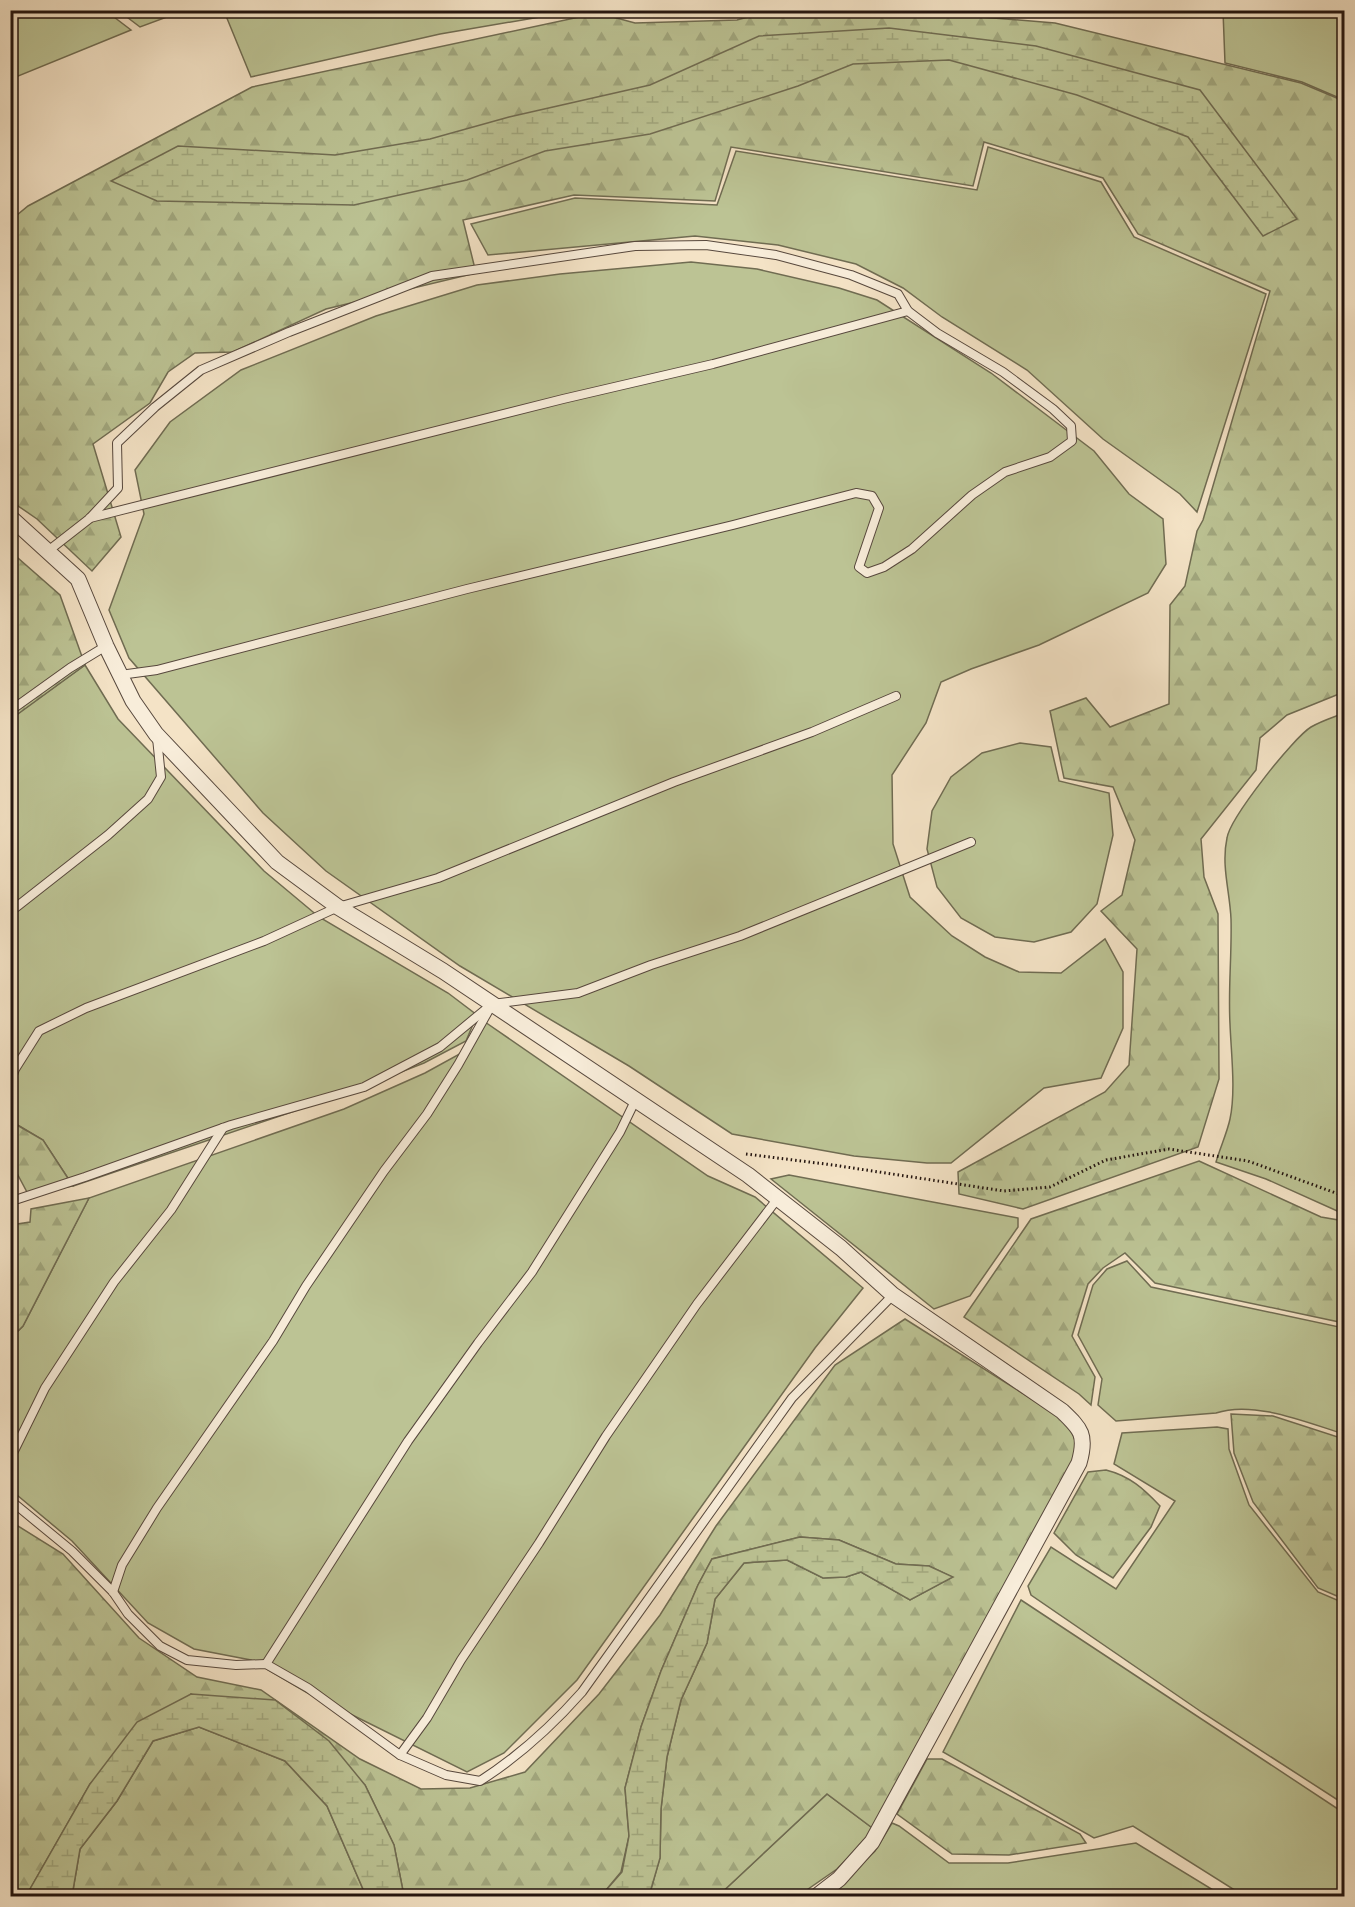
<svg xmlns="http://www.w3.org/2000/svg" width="1355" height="1907" font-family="Vollkorn,serif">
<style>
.green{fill:#bcc394;stroke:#706c52;stroke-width:1.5}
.forest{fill:url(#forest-firs);stroke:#706c52;stroke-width:1.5}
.wetland{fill:url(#wetland-marsh);stroke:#706c52;stroke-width:1.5}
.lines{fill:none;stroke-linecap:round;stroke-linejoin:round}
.service-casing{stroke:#57483d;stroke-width:10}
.minor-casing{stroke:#57483d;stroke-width:17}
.path{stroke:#23140f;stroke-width:3;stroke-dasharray:1.5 3;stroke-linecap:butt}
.service{stroke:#f8edda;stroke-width:8}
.minor{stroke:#f8edda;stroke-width:15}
</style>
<defs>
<pattern id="forest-firs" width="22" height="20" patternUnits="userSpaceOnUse" patternTransform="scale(1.5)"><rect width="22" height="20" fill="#bcc394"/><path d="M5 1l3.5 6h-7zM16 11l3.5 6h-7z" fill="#a1a77e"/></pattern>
<pattern id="wetland-marsh" width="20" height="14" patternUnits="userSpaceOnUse" patternTransform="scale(1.5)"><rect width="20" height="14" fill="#bcc394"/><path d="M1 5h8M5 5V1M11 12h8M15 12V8" fill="none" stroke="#a1a77e"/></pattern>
</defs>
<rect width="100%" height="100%" fill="#f4e3c6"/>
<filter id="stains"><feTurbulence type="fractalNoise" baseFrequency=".00333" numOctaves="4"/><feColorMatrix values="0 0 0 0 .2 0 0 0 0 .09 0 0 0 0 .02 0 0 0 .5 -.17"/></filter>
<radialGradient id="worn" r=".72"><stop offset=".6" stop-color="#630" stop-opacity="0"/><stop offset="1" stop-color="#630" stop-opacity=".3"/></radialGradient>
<g class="green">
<path d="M11,10l95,1 25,19 -120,49z"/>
<path d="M119,11h64l-43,16z"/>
<path d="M224,11h351l-135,23 -189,43z"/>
<path d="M1223,11h121v89l-42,-18 -77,-19z"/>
<path d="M988,147l113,35 33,55 132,57 -69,218 -17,-18 -77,-55 -76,-69 -85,-53 -39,-29 -47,-24 -78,-19 -83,-9 -207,19 -17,-31 104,-26 142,7 19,-54 241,39z"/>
<path d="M691,262l66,7 82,19 38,12 114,73 103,78 35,43 34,25 3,45 -18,29 -109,52 -68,24 -30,13 -15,41 -34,52 1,69 17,53 42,39 33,21 34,15 42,1 44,-34 18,33v56l-22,50 -57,10 -93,75h-24l-73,-7 -122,-22 -103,-68 -169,-100 -134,-95 -63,-58 -134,-155 -20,-48 35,-96 -9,-44 35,-48 71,-52 135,-54 101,-31 83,-11z"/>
<path d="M85,665l33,54 146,152 55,46 129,76 29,22 -11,26 -42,22 -85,33 -266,90 -30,-46 -32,-19 -1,-402z"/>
<path d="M1344,713v501l-78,-35 -50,-17c4,-14 11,-29 14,-43 6,-28 1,-67 0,-95 -2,-35 2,-70 1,-105 -1,-27 -10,-53 -4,-81 3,-20 66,-100 84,-111 10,-6 23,-10 33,-14z"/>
<path d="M1020,743l31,4 8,34 50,12 4,42 -16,69 -26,28 -37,10 -39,-5 -34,-19 -24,-31 -10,-38 5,-38 19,-34 31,-24z"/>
<path d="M485,1022l223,154 47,21 108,91 -48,60 -238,332 -73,73 -37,19 -161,-80 -55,-32 -57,-11 -46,-26 -76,-82 -61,-51v-152l12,-12 66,-128 255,-89 81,-36 42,-23z"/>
<path d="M789,1175l229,43v9l-48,69 -36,13 -163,-130z"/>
<path d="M1127,1261l24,26 193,41v106c-36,-11 -90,-34 -128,-21l-100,8 -18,-16 4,-26 -24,-44 15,-50 14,-16z"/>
<path d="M1217,1427l11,2 1,20 20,56 69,87 26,11v201l-141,-91 -172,-118 -3,-9 23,-39 65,42 59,-88 -61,-37 8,-31z"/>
<path d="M1021,1600l323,213v83h-100l-111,-70 -39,12 -151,-86z"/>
<path d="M827,1794l48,36 -38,39 -39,27h-80z"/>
<path d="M892,1823l7,3 50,37h59l128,-20 87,53h-395l47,-45z"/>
</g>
<g class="forest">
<path d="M893,10l162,13 246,60 43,18v591l-57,23 -27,23 -4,32 -55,69 3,38 14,37 1,165 -21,68 -175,62 -64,-15 -1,-22 147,-80 24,-27 8,-116 -36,-38 21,-16 13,-55 -22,-53 -49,-9 -14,-67 36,-13 24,29 59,-23 1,-99 15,-19 12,-55 6,-11 67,-229 -132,-57 -35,-56 -119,-36 -11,44 -242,-39 -16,54 -141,-6 -111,25 13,53 -150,36 -93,43 -38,1 -27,19 -18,31 -57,41 28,93 -29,34 -55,-52 -26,-18v-281l17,-14 224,-119 346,-74 37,10 102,-3 33,-9z"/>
<path d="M10,551l50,44 25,70 -74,54z"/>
<path d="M10,1121l33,19 30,46 -45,8 -17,-32z"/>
<path d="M1199,1161l122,56 23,4v102l-189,-40 -30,-30 -22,15 -15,16 -16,52 23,41 -4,28 -12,-11 -115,-77 67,-98z"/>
<path d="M89,1198l-66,128 -12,12v-113l19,-3 1,-13z"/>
<path d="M905,1319l160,101 9,17 5,17 -204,376 -48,-36 -109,102h-69l11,-38 1,-49 6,-52 14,-57 26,-57 8,-44 29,-36 43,-3 36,18 23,-1 15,-5 49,28 42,-23 -23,-11 -33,-2 -57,-24 -39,-3 -88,22 -14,26 -37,86 -20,56 -16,61 4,48 -8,36 -20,24h-197l-10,-51 -29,-60 -174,-91 -101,90 -64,112h-15l-1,-375 53,33 76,84 58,39 64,13 99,69 61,30 49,-1 55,-16 74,-78 61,-79 56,-89 119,-161z"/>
<path d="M1231,1414l42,2 71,23v160l-26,-11 -65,-86 -19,-49z"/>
<path d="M1106,1470c24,6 38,19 54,36l-9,21 -38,51 -37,-23 -22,-22 34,-61z"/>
<path d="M199,1727l86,34 42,45 39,90h-294l8,-47 37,-48 36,-60z"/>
<path d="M927,1759h15l138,75 6,9 -77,12 -57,-1 -55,-40z"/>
</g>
<g class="wetland">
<path d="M889,28l147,18 164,44 97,129 -34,17 -75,-99 -111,-42 -128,-35 -96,4 -55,22 -148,48 -105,17 -78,29 -113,25 -197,-4 -46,-20 67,-35 157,9 95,-16 79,-22 141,-32 109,-49z"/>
<path d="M800,1537l39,3 57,24 33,2 24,11 -43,23 -49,-28 -15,5 -23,1 -36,-18 -43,3 -29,36 -8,44 -26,57 -14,57 -6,52 -1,49 -11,38h-48l21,-24 7,-36 -4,-48 16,-61 20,-56 37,-86 14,-26z"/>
<path d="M191,1694l84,6 54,41 36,44 29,60 10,51h-38l-39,-90 -42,-45 -86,-34 -46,14 -36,60 -37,48 -8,47h-46l64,-112 47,-62z"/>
</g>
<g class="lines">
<defs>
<g id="service">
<path d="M90,518l473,-119 150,-35 195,-53"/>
<path d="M48,551l41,-32 29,-31 -1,-45 38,-36 46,-37 88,-38 143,-56 203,-30 71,-1 70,10 75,20 47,19 10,17 29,22 66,39 50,37 18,17 1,15 -22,16 -45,15 -33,23 -60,54 -28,18 -17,6 -8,-6 20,-59 -7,-12 -16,-3 -123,32 -266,64 -310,81 -37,5"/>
<path d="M10,711l60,-43 36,-22"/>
<path d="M10,912l98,-77 40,-36 13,-22 -4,-39"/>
<path d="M10,1083l5,-14 24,-38 47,-23 178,-67 74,-34 100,-29 236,-96 138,-50 84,-36"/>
<path d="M10,1199h8l67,-22 146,-52 133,-38 76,-40 52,-43 86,-11 73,-28 89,-29 231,-94"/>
<path d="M10,1459l35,-71 69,-106 57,-72 52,-82"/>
<path d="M10,1500l62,51 41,41 15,22 32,32 27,14 49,5 30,-1 42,24 92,67 46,20 34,6c39,-25 72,-55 102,-89l210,-294 101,-103"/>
<path d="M113,1592l9,-27 35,-57 116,-167 33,-55 78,-115 43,-57 31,-49 32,-57"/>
<path d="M266,1664l142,-223 70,-98 54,-71 88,-140 15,-31"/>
<path d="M400,1755l27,-37 34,-58 78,-117 67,-107 91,-132 81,-106"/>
</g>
<path id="minor" d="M10,517l68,62 28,67 27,55 23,33 121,128 61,45 105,64 305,204 93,73 52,47 169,116c19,18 25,24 17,52l-207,379 -33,37 -22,17"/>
</defs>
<use href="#service" class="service-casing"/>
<use href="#minor" class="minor-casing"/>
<path class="path" d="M746,1154l87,11 171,26 46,-4 56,-27 63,-11 79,12 96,35"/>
<use href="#service" class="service"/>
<use href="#minor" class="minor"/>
</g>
<rect width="1355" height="1907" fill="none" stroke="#f4e3c6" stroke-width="36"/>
<rect x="12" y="12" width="1331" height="1883" fill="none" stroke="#23140f" stroke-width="3"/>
<rect x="18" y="18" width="1319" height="1871" fill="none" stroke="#23140f" stroke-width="1.5"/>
<rect width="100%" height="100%" filter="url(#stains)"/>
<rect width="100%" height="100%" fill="url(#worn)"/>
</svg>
